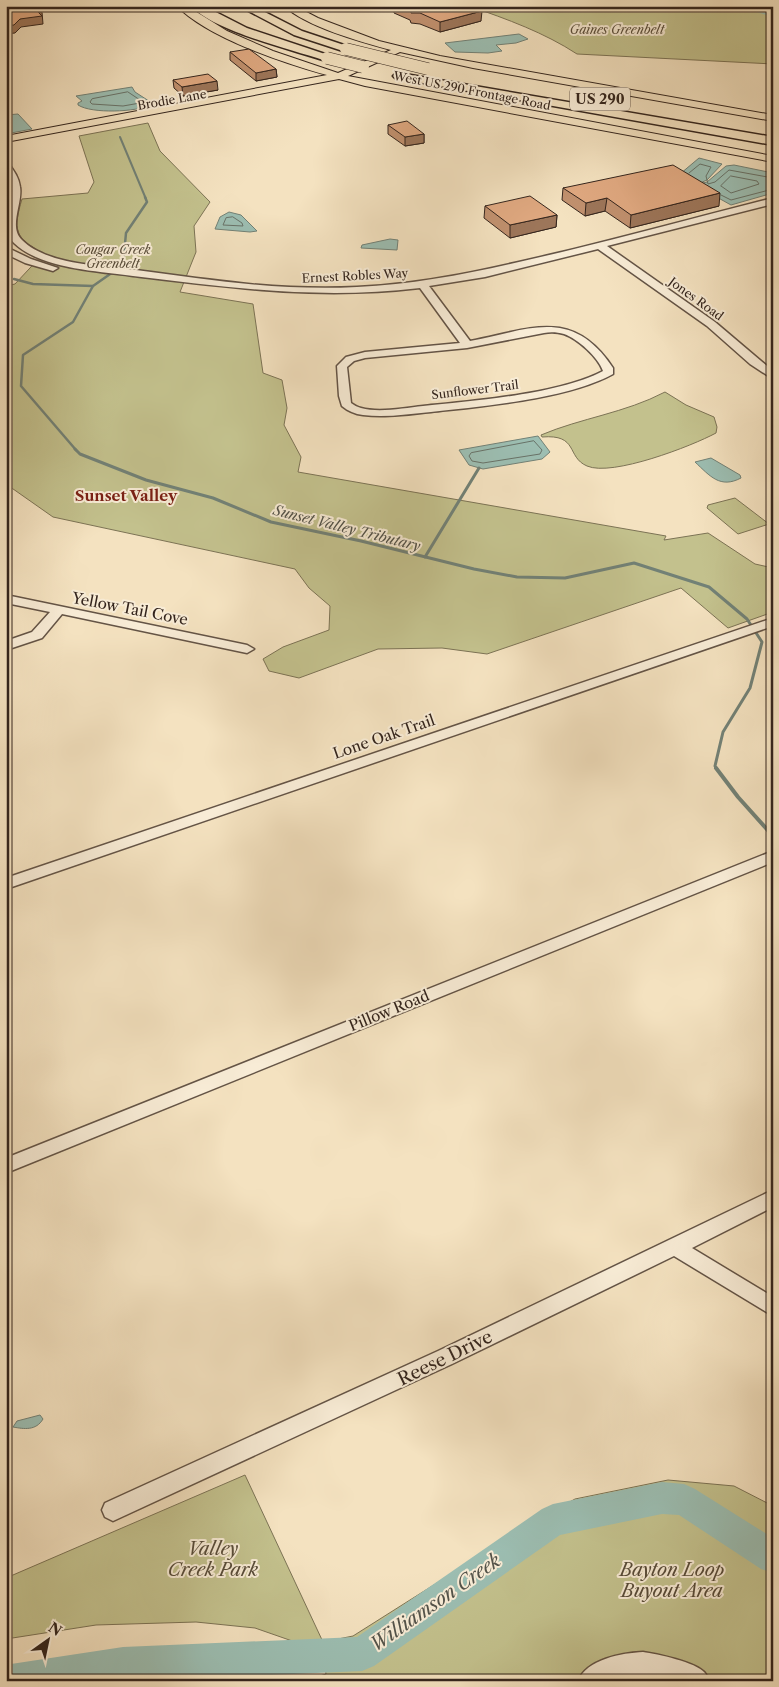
<svg xmlns="http://www.w3.org/2000/svg" width="779" height="1687" font-family="'Libre Caslon Text',serif">
<style>
.green{fill:#c3c18d;stroke:#7c7355}
.water{fill:#9cbeb2;stroke:#728176}
.lines{fill:none;stroke-linecap:round;stroke-linejoin:round}
.shore{stroke:#687268;stroke-width:1}
.stream-far3{stroke:#728176;stroke-width:2}
.stream-far2{stroke:#728176;stroke-width:2.5}
.stream-far1{stroke:#728176;stroke-width:3}
.stream{stroke:#728176;stroke-width:4}
.river{fill:#9cbeb2;fill-rule:evenodd}
.minor-casing{stroke:#645446;stroke-width:3}
.major-casing{stroke:#34251d;stroke-width:2}
.highway-casing{stroke:#34251d;stroke-width:3}
.minor{fill:#f8ecd6;fill-rule:evenodd}
.major{fill:#f4e2c0;fill-rule:evenodd}
.highway{fill:#f4e2c0;fill-rule:evenodd}
.highway-bridge-casing{stroke:#34251d;stroke-width:13;stroke-linecap:butt}
.highway-bridge{stroke:#f4e2c0;stroke-width:12}
.wall{fill:#c1916f;stroke:#34251d}
.shaded-wall{fill:#9d765a;stroke:#34251d}
.building{fill:#e0a981;stroke:#34251d}
.labels{text-anchor:middle;stroke-width:4;stroke-linejoin:round;paint-order:stroke}
.far-park-label{font-size:12px;font-style:italic;fill:#584c39;stroke:#f8ecd6}
.far-street-label{font-size:12px;fill:#34251d;stroke:#f8ecd6}
.shield{fill:#f8ecd6;stroke:#6f6154;stroke-width:1}
.shield-label{font-size:14px;font-weight:bold;fill:#34251d}
.far-water-label{font-size:14px;font-style:italic;fill:#53534a;stroke:#f8ecd6}
.far-quarter-label{font-size:15px;font-weight:bold;fill:#7a1f14;stroke:#f8ecd6}
.street-label{font-size:15px;fill:#34251d;stroke:#f8ecd6}
.near-street-label{font-size:18px;fill:#34251d;stroke:#f8ecd6}
.near-park-label{font-size:18px;font-style:italic;fill:#584c39;stroke:#f8ecd6}
.near-water-label{font-size:19px;font-style:italic;fill:#53534a;stroke:#f8ecd6}
</style>
<rect width="100%" height="100%" fill="#f4e2c0"/>
<filter id="stains"><feTurbulence type="fractalNoise" baseFrequency=".004" numOctaves="4"/><feColorMatrix values="0 0 0 0 .2 0 0 0 0 .09 0 0 0 0 .02 0 0 0 .5 -.17"/></filter>
<radialGradient id="worn" r=".72"><stop offset=".6" stop-color="#630" stop-opacity="0"/><stop offset="1" stop-color="#630" stop-opacity=".3"/></radialGradient>
<g class="green">
<path d="M469,6h304v58l-196,-10c-32,-21 -70,-35 -108,-48z"/>
<path d="M148,123l12,28 50,51 -16,24 2,26 -16,40 73,12 10,69 19,7 5,28 -3,17 17,32 -3,15 368,64 -2,4 44,-7 47,31 18,4v44l-45,16 -47,-40 -194,66 -45,-6 -64,1 -79,29 -30,-7 -6,-12 20,-12 46,-17 1,-24 -21,-18 -14,-19 -242,-52 -47,-33v-198l9,-2 29,-31c-30,-14 -31,-24 -22,-54l66,-6 6,-11 -15,-46z"/>
<path d="M665,392l21,13 28,12 3,10 -1,6c-24,13 -104,44 -129,33 -21,-9 -8,-32 -45,-29l-1,-2c40,-17 84,-22 124,-43z"/>
<path d="M735,498l34,26 -31,10 -31,-26 1,-3z"/>
<path d="M245,1475l78,167 30,-6 182,-115 40,-22 93,-19 66,6 39,20v175h-469l22,-7 -4,-32 -24,1 -43,-15 -59,-6 -100,3 -90,14v-61z"/>
</g>
<g class="water">
<path d="M519,34l9,5 -12,4 -20,2 6,6 -14,2 -33,-1 -10,-9z"/>
<path d="M132,87l3,5 17,11 -1,2c-15,7 -59,9 -73,0v-2l4,-2 -6,-5z"/>
<path d="M18,114l14,15 -26,5v-19z"/>
<path d="M699,158l23,6 -15,16 -7,3 -20,-9z"/>
<path d="M734,165l39,8v20l-42,12 -36,-20 12,-3 19,-16z"/>
<path d="M229,212l12,3 16,16 -7,1 -35,-3 5,-12z"/>
<path d="M390,239l8,1 -1,10 -36,-2 1,-3z"/>
<path d="M538,436l12,16 -8,7 -59,10 -14,-4 -10,-15z"/>
<path d="M711,458l29,17 1,3c-21,11 -31,-2 -46,-16z"/>
<path d="M40,1415l3,4c-7,12 -19,10 -30,8l4,-6z"/>
</g>
<g class="lines">
<g class="shore">
<path d="M128,92l12,8v3l-17,3 -31,-2 -2,-2 2,-3z"/>
<path d="M689,173l11,-9 11,3 -5,9 2,8 7,-2 14,-12 44,8"/>
<path d="M731,176l26,5 2,3 -28,9 -10,-7z"/>
<path d="M721,195l10,5 42,-11"/>
<path d="M233,217l9,6 1,3 -20,-1 3,-7z"/>
<path d="M534,441l8,9 -2,4 -57,9 -11,-2 -3,-5 2,-3z"/>
</g>
<path class="stream-far3" d="M120,137l26,62"/>
<g class="stream-far2">
<path d="M14,279l19,5 60,2"/>
<path d="M76,450l-55,-64 2,-31 50,-33 20,-36 30,-21 3,-32 21,-31 -2,-5"/>
</g>
<g class="stream-far1">
<path d="M75,449l5,5 66,26 67,18 58,24 90,19 113,28 43,8 48,1 69,-15 75,24 38,32 15,23 -12,46 -27,44 -8,34 2,3"/>
<path d="M425,557l54,-89"/>
</g>
<path class="stream" d="M716,768l22,29 35,39"/>
<g class="river">
<path d="M757,6h10l-1,2 7,3v6l-17,-5 -1,-2z"/>
<path d="M662,1482l22,2 11,5 78,49v35l-12,-4 -82,-54 -17,-1 -102,21 -186,131 -12,5 -231,10h-125v-15l5,-2 112,-17 234,-10 185,-128 11,-5z"/>
</g>
<defs>
<g id="minor">
<path d="M6,163l3,1c5,7 10,14 11,23 3,16 -12,40 2,53 25,25 81,26 114,30 73,10 146,21 221,17 70,-3 137,-19 205,-35 70,-17 140,-36 211,-54v6l-166,42 108,76 58,49v8l-23,-15 -43,-38 -109,-77 -113,28 -56,9 41,55c59,-11 102,-35 143,27v6c-45,25 -130,32 -182,38 -22,2 -46,6 -68,3 -8,-1 -15,-4 -21,-9l-3,-10 -2,-30 9,-9 19,-5 95,-9 -40,-55c-100,12 -188,0 -287,-12 -35,-5 -92,-7 -119,-33 -14,-14 -1,-37 -2,-54 -1,-9 -6,-16 -6,-26zM544,333c6,-1 13,-1 20,1 14,5 34,23 39,37 -43,23 -130,30 -180,35 -19,2 -44,7 -62,2 -4,-1 -7,-3 -10,-5l-4,-36 7,-6 11,-3 102,-10z"/>
<path d="M6,247l25,12 27,9 -5,3 -28,-8 -19,-9z"/>
<path d="M6,595l241,50 7,4 -7,4 -185,-39 -20,24 -36,12v-9l26,-9 18,-20 -44,-9z"/>
<path d="M773,618v8l-767,263v-11z"/>
<path d="M773,851v11l-767,311v-15z"/>
<path d="M773,1190v17l-81,41 81,49v19l-99,-60 -222,108 -339,157 -8,-4 -3,-7 3,-7 333,-152z"/>
<path d="M643,1652c14,2 53,10 62,21 2,2 2,5 3,8h-36l-29,-6 -14,1 -18,5h-33c9,-22 44,-28 65,-29z"/>
</g>
<path id="major" d="M177,6h10l40,25 46,20 65,22 53,-23c-30,-8 -84,-23 -107,-44h11l23,12 61,23 61,15 333,59v6l-300,-53 -73,-16 -52,24 425,80v6l-408,-76 -26,-7 -333,63v-6l321,-61c-43,-12 -119,-37 -150,-69z"/>
<g id="highway">
<path d="M191,6h13l43,22 84,28 2,2 -6,3 -4,-1c-33,-11 -109,-29 -132,-54z"/>
<path d="M239,6h14l49,25 48,16 2,2 -6,3 -52,-17z"/>
<path d="M399,73l374,64v8l-378,-67 -2,-2 2,-2z"/>
</g>
</defs>
<use href="#minor" class="minor-casing"/>
<use href="#major" class="major-casing"/>
<use href="#highway" class="highway-casing"/>
<use href="#minor" class="minor"/>
<use href="#major" class="major"/>
<use href="#highway" class="highway"/>
<defs>
<g id="highway-bridge">
<path d="M346,49l82,20"/>
<path d="M327,58l36,9"/>
</g>
</defs>
<use href="#highway-bridge" class="highway-bridge-casing"/>
<use href="#highway-bridge" class="highway-bridge"/>
</g>
<g class="wall">
<path d="M394,6h77l10,15 -41,11 -20,-8 -9,-1 -1,-3 -16,-7z"/>
<path d="M230,52l46,17 1,8 -21,4 -26,-21z"/>
<path d="M173,80l45,10 -35,6 -9,-8z"/>
<path d="M388,125l36,9v9l-19,3 -17,-12z"/>
<path d="M563,188l156,18 -89,22 -25,-17 -20,5 -23,-16z"/>
<path d="M485,206l72,9 -1,12 -46,11 -26,-20z"/>
</g>
<g class="shaded-wall">
<path d="M482,11l-1,10 -41,11v-10z"/>
<path d="M38,12h4l1,12 -22,3 -6,6 -9,1v-8l14,-7z"/>
<path d="M276,69l1,8 -21,4v-8z"/>
<path d="M217,81l1,9 -35,6 -1,-9z"/>
<path d="M424,134v9l-19,3v-9z"/>
<path d="M720,193l-1,13 -89,22 1,-13z"/>
<path d="M607,198l-2,13 -20,5 1,-13z"/>
<path d="M557,215l-1,12 -46,11v-13z"/>
</g>
<g class="building">
<path d="M6,6h29l7,6h-4l4,4 -22,3 -6,6 -8,1z"/>
<path d="M403,6h68l11,5 -42,11 -20,-9h-9v-4z"/>
<path d="M249,49l27,20 -20,4 -26,-21z"/>
<path d="M208,74l9,7 -35,6 -9,-7z"/>
<path d="M407,121l17,13 -19,3 -17,-12z"/>
<path d="M673,165l47,28 -89,22 -24,-17 -21,5 -23,-15z"/>
<path d="M530,196l27,19 -47,10 -25,-19z"/>
</g>
<g class="labels">
<g class="far-park-label">
<text x="617" y="34">Gaines Greenbelt</text>
<text x="113" y="254">Cougar Creek<tspan x="113" dy="14">Greenbelt</tspan></text>
</g>
<g class="far-street-label">
<text transform="translate(472 91) rotate(11)" y="4">West US 290 Frontage Road</text>
<text transform="translate(172 100) rotate(-10)" y="4">Brodie Lane</text>
<text transform="translate(355 276) rotate(-3)" y="4">Ernest Robles Way</text>
<text transform="translate(696 299) rotate(36)" y="4">Jones Road</text>
<text transform="translate(475 390) rotate(-7)" y="4">Sunflower Trail</text>
</g>
<rect class="shield" x="570" y="87.5" width="60" height="23" rx="4"/>
<g class="shield-label">
<text x="600" y="104">US 290</text>
</g>
<g class="far-water-label">
<text transform="translate(347 528) rotate(14)" y="5">Sunset Valley Tributary</text>
</g>
<g class="far-quarter-label">
<text x="126" y="501">Sunset Valley</text>
</g>
<g class="street-label">
<text transform="translate(130 609) rotate(11)" y="5">Yellow Tail Cove</text>
<text transform="translate(384 737) rotate(-19)" y="5">Lone Oak Trail</text>
<text transform="translate(389 1011) rotate(-22)" y="5">Pillow Road</text>
</g>
<g class="near-street-label">
<text transform="translate(445 1358) rotate(-26)" y="6">Reese Drive</text>
</g>
<g class="near-park-label">
<text x="213" y="1555">Valley<tspan x="213" dy="21">Creek Park</tspan></text>
<text x="672" y="1576">Bayton Loop<tspan x="672" dy="21">Buyout Area</tspan></text>
</g>
<g class="near-water-label">
<text transform="translate(435 1602) rotate(-35)" y="7">Williamson Creek</text>
</g>
</g>
<rect width="779" height="1687" fill="none" stroke="#f4e2c0" stroke-width="25"/>
<rect x="8" y="8" width="764" height="1672" fill="none" stroke="#34251d" stroke-width="2.5"/>
<rect x="12" y="12" width="754" height="1662" fill="none" stroke="#34251d"/>
<g transform="translate(48 1640) rotate(33)" stroke="#f8ecd6" stroke-width="4" paint-order="stroke">
<path d="M0-4L9 19L0 12L-9 19Z" fill="#34251d"/>
<text y="-8" font-size="14" font-weight="bold" text-anchor="middle" fill="#34251d">N</text>
</g>
<rect width="100%" height="100%" filter="url(#stains)"/>
<rect width="100%" height="100%" fill="url(#worn)"/>
</svg>
